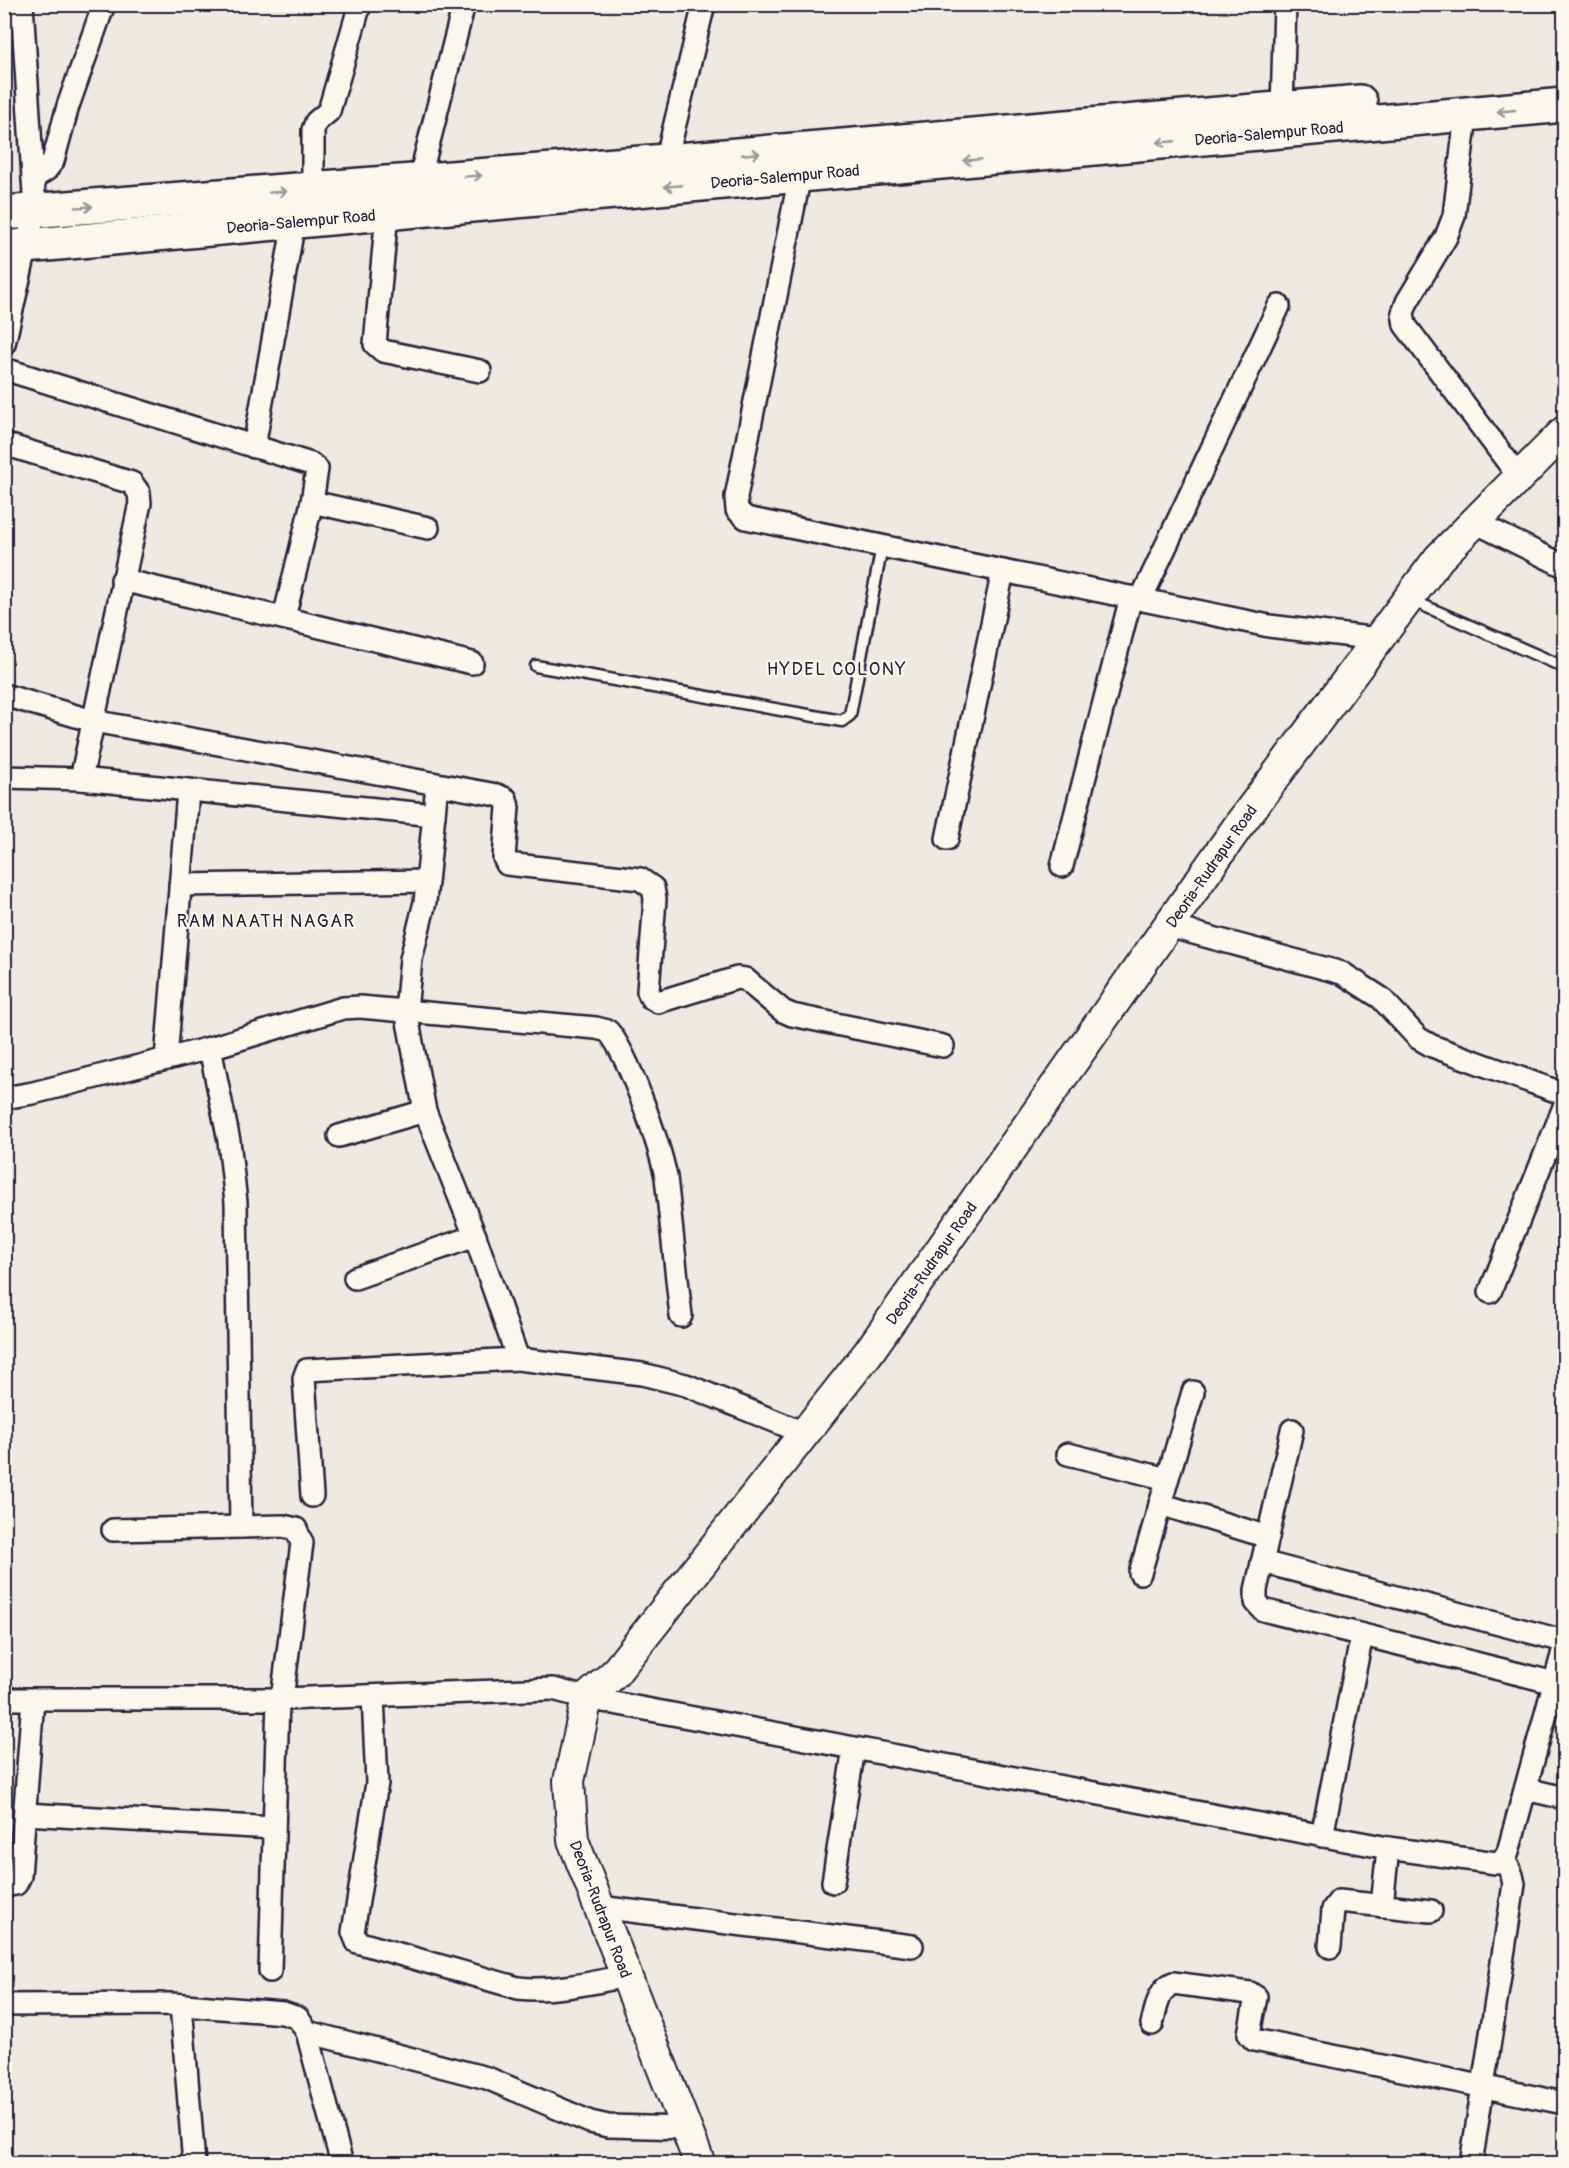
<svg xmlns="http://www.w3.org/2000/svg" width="1569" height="2168" font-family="Pangolin,sans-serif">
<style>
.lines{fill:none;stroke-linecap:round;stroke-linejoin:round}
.lane-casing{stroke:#22223b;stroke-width:15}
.street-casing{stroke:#22223b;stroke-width:26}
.secondary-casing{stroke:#22223b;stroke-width:34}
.highway-casing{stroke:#22223b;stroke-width:38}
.lane{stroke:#fbf7ec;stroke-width:10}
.street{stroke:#fbf7ec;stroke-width:21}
.secondary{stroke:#fbf7ec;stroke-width:30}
.highway{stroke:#fbf7ec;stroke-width:33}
.oneway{stroke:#99979c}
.labels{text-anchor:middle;stroke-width:4.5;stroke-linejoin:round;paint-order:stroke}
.street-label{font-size:16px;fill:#22223b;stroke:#fbf7ec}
.neighbourhood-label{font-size:18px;letter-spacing:1.5px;fill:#22223b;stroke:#fbf7ec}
</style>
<rect width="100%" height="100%" fill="#eeeae2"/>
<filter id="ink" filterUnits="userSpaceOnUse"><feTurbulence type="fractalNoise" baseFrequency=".0167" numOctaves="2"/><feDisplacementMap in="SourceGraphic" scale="12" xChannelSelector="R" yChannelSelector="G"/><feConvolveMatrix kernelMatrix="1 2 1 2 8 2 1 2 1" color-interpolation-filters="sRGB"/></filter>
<g filter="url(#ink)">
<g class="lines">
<defs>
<g id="lane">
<path d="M1411,600l153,67"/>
<path d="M536,666l306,55 8,-6 32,-169"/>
</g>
<g id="street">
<path d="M1282,108l3,-104"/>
<path d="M1466,115l-12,101 -8,21 -39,65 -4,11 2,12 114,152"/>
<path d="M666,161l38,-157"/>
<path d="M800,175l-64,322 1,13 9,8 523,108 109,13"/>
<path d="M33,178l13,-8 7,-9 15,-55 36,-102"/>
<path d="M419,181l45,-177"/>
<path d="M313,189v-59l3,-8 13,-11 31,-107"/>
<path d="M387,213l-12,131 8,7 97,20"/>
<path d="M4,344l31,-134 -13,-206"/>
<path d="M4,369l307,95 6,5 -5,33 -28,116"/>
<path d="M4,444l128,39 7,10 1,10 -59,276"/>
<path d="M254,447l40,-225"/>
<path d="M312,502l116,26"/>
<path d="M1475,522l89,44"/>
<path d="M122,580l350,83"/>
<path d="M1141,599l138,-293"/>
<path d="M4,695l89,26 404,74 9,4 2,8 -4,51 3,6 133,15 13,9 2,11 -7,92 3,7 7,4 79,-24 8,1 38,32 9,4 151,31"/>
<path d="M4,777l77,2 353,36"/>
<path d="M437,785l-12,117 -14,57 -5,52 19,100 50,125 43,123 124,15 44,11 118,48"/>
<path d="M947,839l56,-268"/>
<path d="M1062,866l69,-269"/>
<path d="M180,885l247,-4"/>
<path d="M1168,926l174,47 39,25 37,40 14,8 132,48"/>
<path d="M210,1048l19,93 7,61 5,325"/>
<path d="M166,1059l22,-268"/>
<path d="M4,1098l29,-5 177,-45 133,-40 17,-1 236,21 12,3c21,24 51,113 58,146l15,139"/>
<path d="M339,1136l86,-25"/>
<path d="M355,1278l120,-42"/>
<path d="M1490,1292l74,-185"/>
<path d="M1292,1430l-36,160v12l7,8 292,73"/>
<path d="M1068,1454l99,25"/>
<path d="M312,1496l-8,-118 3,-8 211,-11"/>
<path d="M1160,1504l108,33"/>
<path d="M113,1530l170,-4 13,3 6,14 -20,156"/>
<path d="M1262,1562l302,79"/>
<path d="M1140,1573l53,-181"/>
<path d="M373,1696l4,87 -24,149 4,10 161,46c35,4 73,-5 108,-12"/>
<path d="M4,1699h278l271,-10 34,9 801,150 108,15 8,-4 4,-7 56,-204"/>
<path d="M1526,1789l38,9"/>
<path d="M25,1814l249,14"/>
<path d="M1322,1836l40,-201"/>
<path d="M833,1882l21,-134"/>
<path d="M4,1886l12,-2 4,-8 13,-177"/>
<path d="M1382,1906l6,-58"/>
<path d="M599,1907l313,39"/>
<path d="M1330,1947l3,-38 6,-8 92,10"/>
<path d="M270,1971l8,-272"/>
<path d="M4,2005l168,-1 111,9 15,5 9,14 35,132"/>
<path d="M181,2005l13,159"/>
<path d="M1152,2024c4,-14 6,-35 21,-41l77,10 6,4 -7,37 5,6 310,63"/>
<path d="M307,2032l180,46 103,44 18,4 79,2"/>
<path d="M1471,2164l43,-280 -2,-9 -8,-16"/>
</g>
<path id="secondary" d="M700,2164l-127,-324 -4,-59 18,-83 27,-24 254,-321 371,-528 200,-267 125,-126"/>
<g id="highway">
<path d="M4,213l662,-52 694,-59"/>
<path d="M4,248l1560,-143"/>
</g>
</defs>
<use href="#lane" class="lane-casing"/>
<use href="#street" class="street-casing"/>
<use href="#secondary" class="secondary-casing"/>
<use href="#highway" class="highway-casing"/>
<use href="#lane" class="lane"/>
<use href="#street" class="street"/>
<use href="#secondary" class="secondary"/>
<use href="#highway" class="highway"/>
</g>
<defs><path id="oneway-shaft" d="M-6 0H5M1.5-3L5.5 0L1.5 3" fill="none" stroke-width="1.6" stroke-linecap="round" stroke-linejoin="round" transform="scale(1.5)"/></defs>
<g class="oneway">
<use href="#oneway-shaft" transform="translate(1506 111) rotate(174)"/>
<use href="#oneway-shaft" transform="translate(1166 142) rotate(175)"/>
<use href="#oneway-shaft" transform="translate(751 154) rotate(-5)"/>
<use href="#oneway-shaft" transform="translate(972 160) rotate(175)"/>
<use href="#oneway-shaft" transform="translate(473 176) rotate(-4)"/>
<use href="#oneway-shaft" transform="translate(673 186) rotate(175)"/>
<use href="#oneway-shaft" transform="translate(278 192) rotate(-4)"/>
<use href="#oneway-shaft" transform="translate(84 207) rotate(-4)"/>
</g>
</g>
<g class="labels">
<g class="street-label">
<text transform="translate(1269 133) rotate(-5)" y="6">Deoria-Salempur Road</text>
<text transform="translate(785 176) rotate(-5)" y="6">Deoria-Salempur Road</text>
<text transform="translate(301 221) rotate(-5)" y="6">Deoria-Salempur Road</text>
<text transform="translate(1211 866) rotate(-55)" y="6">Deoria-Rudrapur Road</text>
<text transform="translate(931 1263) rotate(-55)" y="6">Deoria-Rudrapur Road</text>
<text transform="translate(601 1909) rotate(69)" y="6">Deoria-Rudrapur Road</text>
</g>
<g class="neighbourhood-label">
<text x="837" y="675">HYDEL COLONY</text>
<text x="266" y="927">RAM NAATH NAGAR</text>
</g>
</g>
<rect width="1569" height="2168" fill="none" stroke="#fbf7ec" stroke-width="24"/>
<rect x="12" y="12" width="1545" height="2144" fill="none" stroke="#22223b" stroke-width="2" filter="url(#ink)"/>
</svg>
